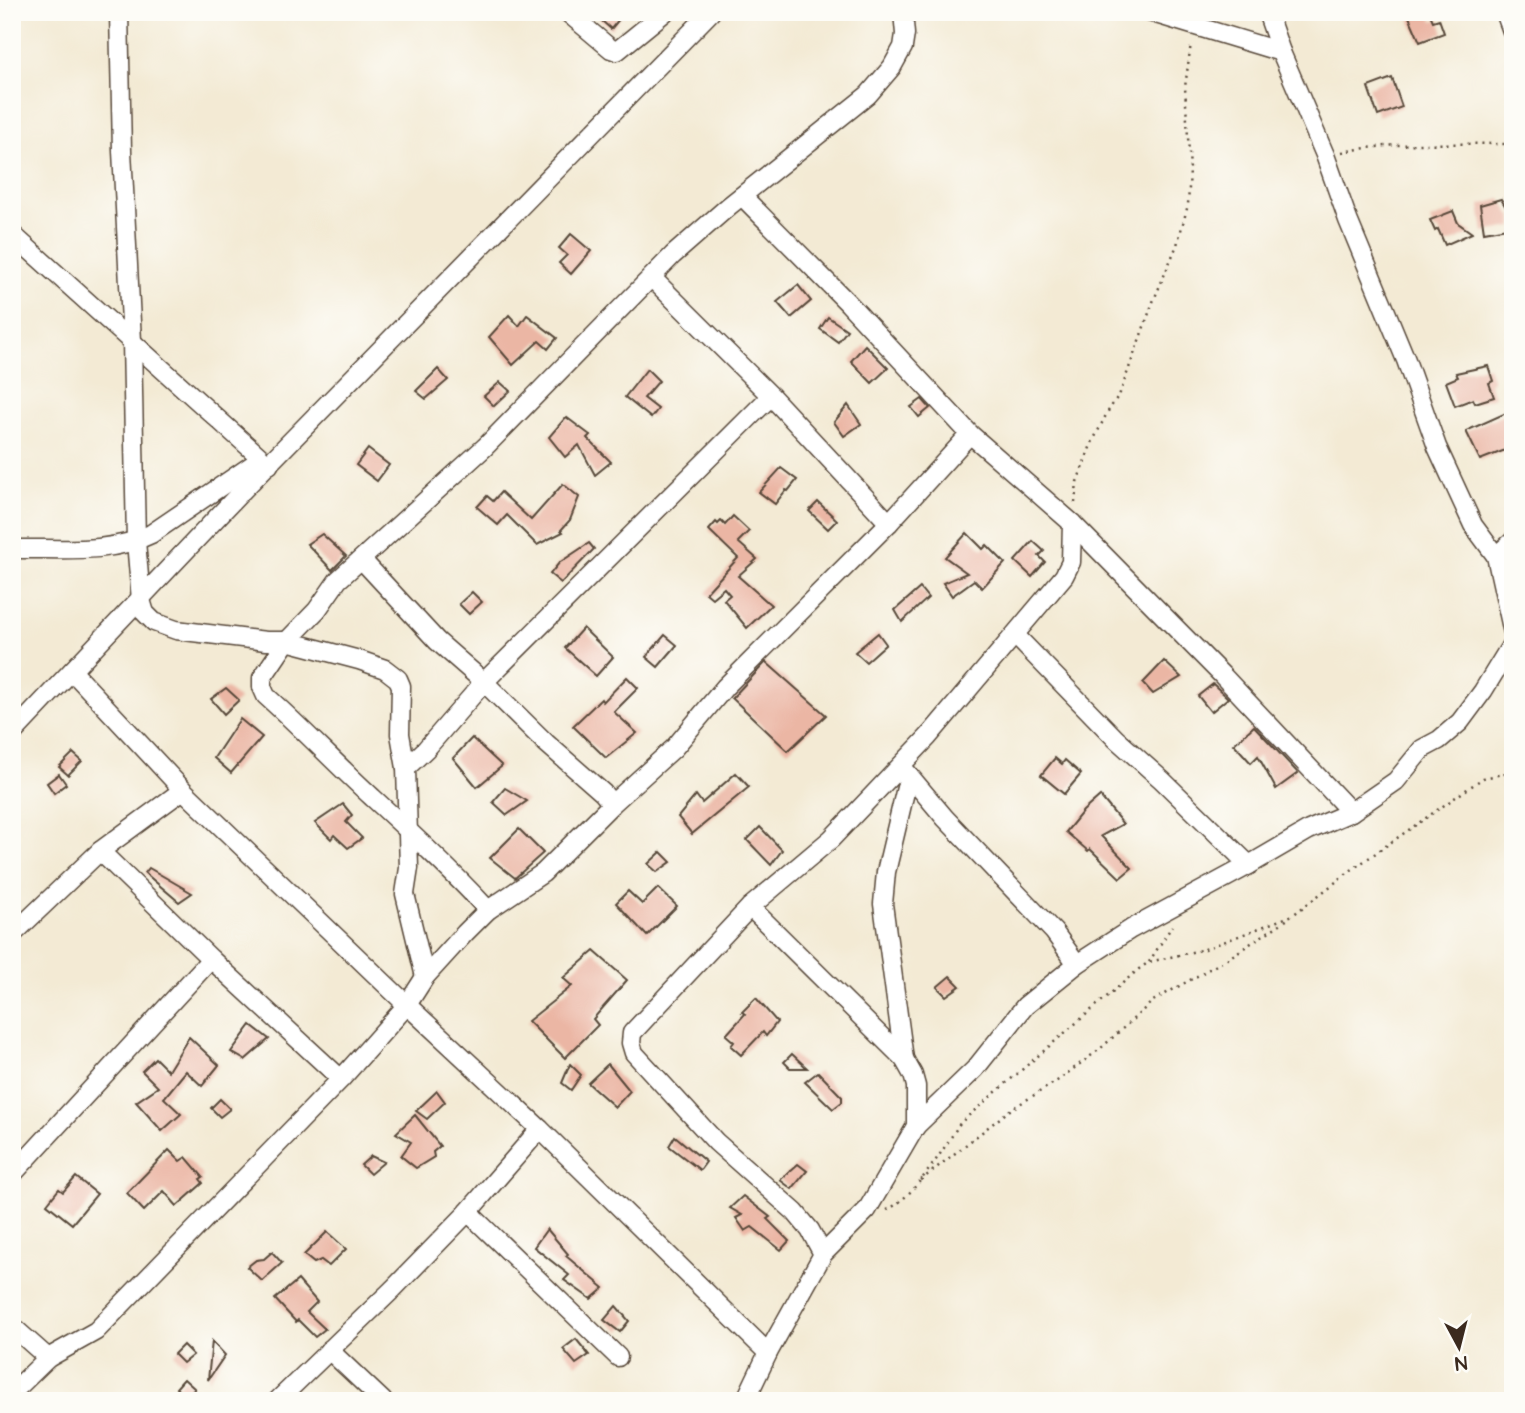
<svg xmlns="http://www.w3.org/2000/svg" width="1525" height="1413" font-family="'Architects Daughter',sans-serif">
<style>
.building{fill:#ebb6a4}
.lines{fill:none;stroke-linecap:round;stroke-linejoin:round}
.minor-casing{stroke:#574739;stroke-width:21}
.path{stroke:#574739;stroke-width:2.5;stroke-dasharray:2 5;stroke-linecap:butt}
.minor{stroke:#fff;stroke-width:18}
</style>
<rect width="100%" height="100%" fill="#fdfcf7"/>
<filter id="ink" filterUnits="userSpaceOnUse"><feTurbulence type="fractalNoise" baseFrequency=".0143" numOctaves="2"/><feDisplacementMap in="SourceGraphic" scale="14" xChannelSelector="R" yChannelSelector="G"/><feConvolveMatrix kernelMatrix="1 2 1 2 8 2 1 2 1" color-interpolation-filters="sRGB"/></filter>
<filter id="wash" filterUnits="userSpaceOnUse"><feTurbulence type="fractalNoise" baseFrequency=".00686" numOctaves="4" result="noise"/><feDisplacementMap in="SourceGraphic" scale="28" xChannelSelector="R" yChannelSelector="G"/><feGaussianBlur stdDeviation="1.57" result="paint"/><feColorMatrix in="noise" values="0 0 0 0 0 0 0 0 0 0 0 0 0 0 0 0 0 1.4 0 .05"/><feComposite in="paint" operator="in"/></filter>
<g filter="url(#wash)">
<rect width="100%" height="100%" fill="#f3ead4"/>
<g id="blocks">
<g class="building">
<path d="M592,12h21l7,6 -9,11z"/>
<path d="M1407,12h22l4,9 6,-2 5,14 -24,9z"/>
<path d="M1392,78l10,29 -24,9 -10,-29z"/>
<path d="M1501,199l12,20v8l-29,5 -4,-27z"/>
<path d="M1453,211l5,12 14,10 -27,12 -7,-16 -3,2 -5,-11z"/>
<path d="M571,234l20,17 -20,23 -12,-11 8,-8 -8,-7z"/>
<path d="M798,285l13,16 -20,17 -14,-16z"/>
<path d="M509,315l10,11 8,-11 30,23 -9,11 -9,-8 -26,24 -24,-28z"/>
<path d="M828,317l19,13 -9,12 -18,-13z"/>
<path d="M865,345l23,23 -16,15 -21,-22z"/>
<path d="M1488,366l5,15 -4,2 5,14 -19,6 -2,-4 -18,7 -9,-24 12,-5 -2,-4z"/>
<path d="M438,369l10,11 -22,19 -10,-8z"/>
<path d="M647,369l12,12 -15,17 14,11 -7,9 -26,-21z"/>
<path d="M500,382l10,9 -16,15 -10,-10z"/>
<path d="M922,399l8,9 -11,9 -8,-10z"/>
<path d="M848,405l13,19 -17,12 -10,-14z"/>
<path d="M1506,413l7,16v18l-33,13 -14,-29z"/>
<path d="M566,417l24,18 -3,3 24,24 -16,13 -16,-30 -14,12 -16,-20z"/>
<path d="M368,449l21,16 -12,16 -21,-16z"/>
<path d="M781,468l16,12 -9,11 -2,-1 -11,14 -16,-12z"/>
<path d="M563,484l16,13 -9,23 -9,10 2,2 -26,13 -30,-30 -9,10 -21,-18 10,-11 6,5 8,-9 30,28z"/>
<path d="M818,502l19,18 -9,9 -19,-18z"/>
<path d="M733,516l16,15 -11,11 19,17 -19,17 33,29 -24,23 -23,-28 6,-5 -6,-7 -12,10 -6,-5 32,-35 -29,-28 7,-8 2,2 3,-3 4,4z"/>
<path d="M967,533l16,16 4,-4 18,18 -23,25 -8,-8 -22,16 -9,-13 24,-10 -22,-16z"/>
<path d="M322,534l24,22 -14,14 -25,-26z"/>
<path d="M1033,541l11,10 -5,5 6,6 -13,15 -17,-16z"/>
<path d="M589,543l5,6 -33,34 -11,-9 9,-11z"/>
<path d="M920,588l8,10 -26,24 -7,-12z"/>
<path d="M472,592l10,10 -13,12 -10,-10z"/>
<path d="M583,628l30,29 -17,19 -31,-28z"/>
<path d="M878,633l8,11 -20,18 -11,-10z"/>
<path d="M665,635l12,10 -19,22 -12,-10z"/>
<path d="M1164,661l17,16 -28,17 -10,-11z"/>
<path d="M766,662l60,53 -38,36 -56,-53z"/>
<path d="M627,677l11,11 -24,24 23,21 -31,25 -33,-32 28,-27 2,3z"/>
<path d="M1213,684l15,14 -17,14 -13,-16z"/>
<path d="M226,688l13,12 -15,14 -13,-15z"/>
<path d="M240,719l22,18 -31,36 -17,-15z"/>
<path d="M1254,726l44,47 -22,16 -18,-33 -7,7 -17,-19z"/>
<path d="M472,738l30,28 -25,21 -24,-29z"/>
<path d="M73,753l9,8 -14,14 -9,-8z"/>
<path d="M1055,758l7,6 3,-4 16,14 -17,20 -23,-19z"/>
<path d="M736,773l13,14 -57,47 -14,-17 18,-22 6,8z"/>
<path d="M59,774l7,10 -12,9 -7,-10z"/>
<path d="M505,788l22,13 -20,14 -14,-13z"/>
<path d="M1100,796l23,28 -22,12 31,32 -12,10 -30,-29 -2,2 -22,-19 17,-21z"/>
<path d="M343,804l9,11 -6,7 16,16 -14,10 -14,-13 -3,4 -16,-16z"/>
<path d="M760,827l22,23 -11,15 -24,-25z"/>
<path d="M519,829l24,24 -28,25 -25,-20z"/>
<path d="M661,852l10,10 -14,10 -9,-8z"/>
<path d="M149,868l43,25 -13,9 -34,-29z"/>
<path d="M658,888l19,18 -30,30 -31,-33 12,-12 14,13z"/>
<path d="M594,951l33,29 -34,39 5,6 -33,33 -37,-37 44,-35 -9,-8z"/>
<path d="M950,976l10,10 -14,10 -9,-9z"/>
<path d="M756,998l21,24 -11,14 -3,-4 -22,23 -10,-9 3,-4 -8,-7 19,-21 -3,-2z"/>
<path d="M251,1025l18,14 -24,21 -14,-8z"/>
<path d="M189,1037l30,28 -17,21 -16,-15 -22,27 17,16 -19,17 -26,-29 22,-15 -16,-16 13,-13 13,13z"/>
<path d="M792,1054l15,14h-17l-6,-6z"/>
<path d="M570,1064l11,11 -10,15 -9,-7z"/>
<path d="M608,1064l22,27 -15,16 -27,-24z"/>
<path d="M818,1072l24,25v5l-9,7 -28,-27z"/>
<path d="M437,1091l8,11 -18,17 -11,-8z"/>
<path d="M220,1099l10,10 -10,8 -9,-9z"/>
<path d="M415,1115l25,31 -7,6 1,5 -18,11 -15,-12 10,-14 -15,-9z"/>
<path d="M675,1136l31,26 -6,8 -31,-24z"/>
<path d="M169,1150l11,11 6,-4 17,20 -3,2 3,4 -26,23 -13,-15 -20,20 -17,-18z"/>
<path d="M371,1156l13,6 -14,12 -9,-9z"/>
<path d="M798,1164l9,7 -15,18 -12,-9z"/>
<path d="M76,1177l21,17 -25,30 -25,-20 12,-15 4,3z"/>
<path d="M743,1196l27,21 -3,2 22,22 -8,9 -29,-23 -7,4 -9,-13 6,-3 -12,-7z"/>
<path d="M547,1229l21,25 -2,2 38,32 -13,11 -27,-19 5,-5 -35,-28z"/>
<path d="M327,1232l19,17 -17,17 -8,-6 -7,3 -10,-8z"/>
<path d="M272,1252l10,11 -20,18 -15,-14 9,-7 8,-1z"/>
<path d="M298,1280l19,22 -10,10 18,17 -10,8 -17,-17 -2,2 -21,-23z"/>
<path d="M616,1306l13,15 -9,11 -16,-12z"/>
<path d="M576,1339l13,16 -13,9 -13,-15z"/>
<path d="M212,1341l13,14 -17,25z"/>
<path d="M183,1345l10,10 -10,8 -9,-9z"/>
<path d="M184,1379l11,10 -10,8 -9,-9z"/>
</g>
</g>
</g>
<g filter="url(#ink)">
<use href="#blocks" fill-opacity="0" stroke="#574739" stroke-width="2"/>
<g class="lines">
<defs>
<g id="minor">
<path d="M119,12l3,139 10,190 4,200 5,59 4,13 9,9 22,8 90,11h21l72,19 26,9 13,10 3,7 -1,48 6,34"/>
<path d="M567,12l44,37 6,2 48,-39"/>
<path d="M1149,12l132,40 44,103 23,65 58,140 31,87 36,78 23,31 17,77"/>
<path d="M1267,12l14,40"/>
<path d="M1505,12l8,22"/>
<path d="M742,196l107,108 121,130 102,89 151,153 128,136"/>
<path d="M12,234l257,231"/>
<path d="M652,278l119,118"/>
<path d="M12,549c46,-1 97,6 139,-15l110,-75"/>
<path d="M1496,556l17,-15"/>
<path d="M362,560l75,81 47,41 62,61 57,50 9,11 62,-56 51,-61 164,-164 81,-89"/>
<path d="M1016,636l100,103 46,41 87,85 60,-35 42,-18 45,-31 26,-32 17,-9 21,-18 23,-31 30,-49"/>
<path d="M72,671l111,119 224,215 18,-28 40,-44 23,-23 55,-37 69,-69"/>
<path d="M12,734l232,-245 467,-477"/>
<path d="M903,768l42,50 109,114 23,32"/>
<path d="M100,851l111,108"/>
<path d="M488,910c-37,-40 -76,-76 -116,-113 -36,-33 -70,-69 -106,-101l-4,-9v-9l25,-37 30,-31 21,-30 147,-133 188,-192 56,-49 139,-111 24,-28 11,-20 2,-13 -2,-22"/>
<path d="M12,935l88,-84 83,-61"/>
<path d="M425,977l-20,-83 4,-26 -3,-100 20,-19 58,-67 287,-286 118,127"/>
<path d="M904,1059l-21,-155 3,-32 23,-97"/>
<path d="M916,1126l59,-57 50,-63 52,-42 54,-35 118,-64"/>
<path d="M12,1175l199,-216 130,120"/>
<path d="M468,1212l150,145"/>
<path d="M823,1254l-13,-24 -15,-18 -79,-70 -82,-89 -3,-10 1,-10 118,-126 81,-68 97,-102 136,-161 7,-14 1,-39"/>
<path d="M12,1326l36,32 48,-27 245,-252 66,-74 133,124 228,224"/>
<path d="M329,1350l54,51"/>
<path d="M12,1393l36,-35"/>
<path d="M277,1401l116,-112 75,-77 72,-83"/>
<path d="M745,1401l23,-48 55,-99 44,-44 49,-84v-40l-3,-11 -9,-16 -154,-152"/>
</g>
</defs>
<use href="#minor" class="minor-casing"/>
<g class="path">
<path d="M1342,152c57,-11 113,-8 171,-8"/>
<path d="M1075,503l2,-21 14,-37 16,-32 13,-20 33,-91 24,-57 11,-40 2,-35 -5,-83 6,-44"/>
<path d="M1149,962l23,-36"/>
<path d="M921,1180l89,-70 47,-29 43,-32 53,-48 74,-42 61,-40"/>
<path d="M887,1210c28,-14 56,-60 73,-87l179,-154 10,-7 56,-13 88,-34 57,-44 133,-93 30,-6"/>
</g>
<use href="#minor" class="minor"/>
</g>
</g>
<rect width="1525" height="1413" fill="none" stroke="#fdfcf7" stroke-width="42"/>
<g transform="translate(1459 1347) rotate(173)" stroke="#fdfcf7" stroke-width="5" paint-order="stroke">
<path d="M0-5L12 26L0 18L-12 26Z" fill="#3b2a1e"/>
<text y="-10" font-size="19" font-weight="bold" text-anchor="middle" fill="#3b2a1e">N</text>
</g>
</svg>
